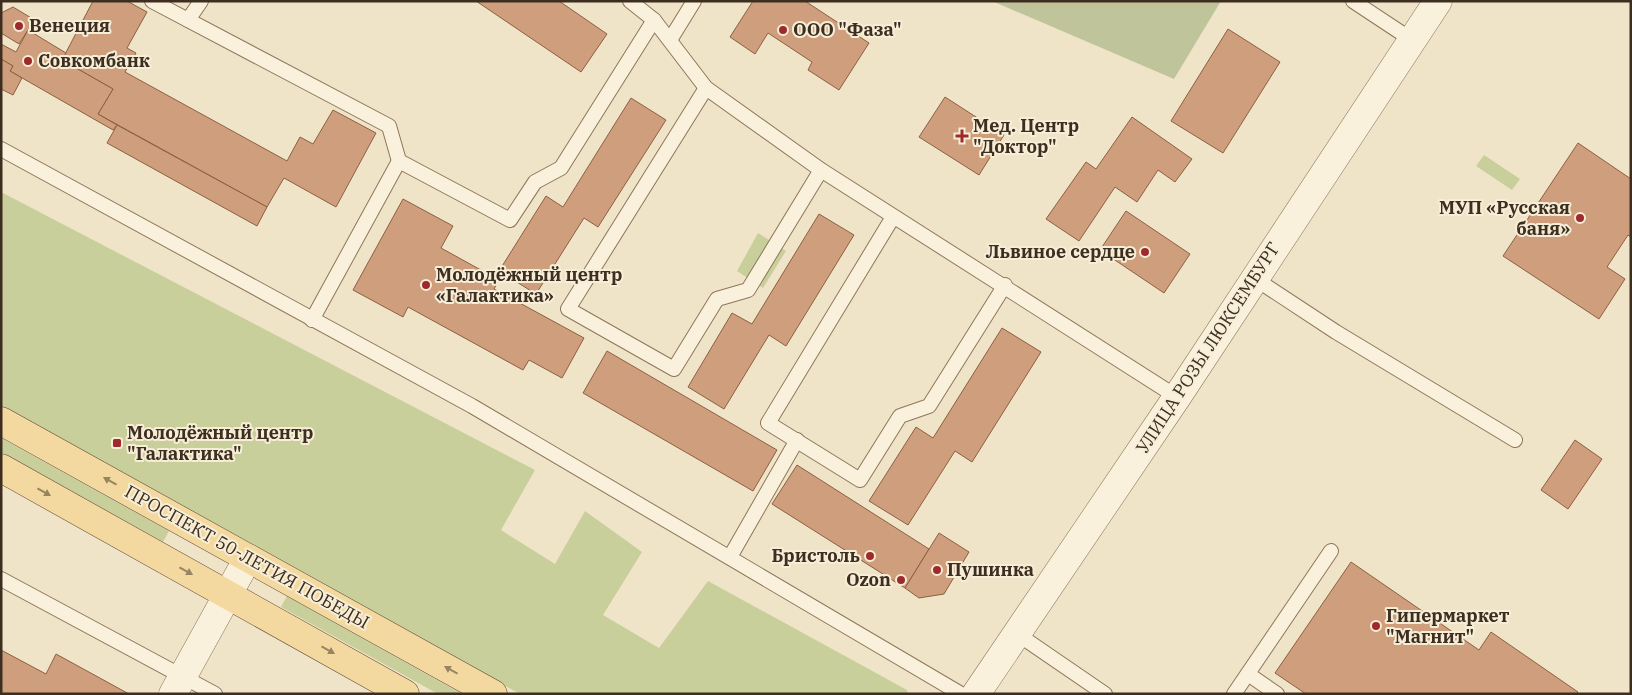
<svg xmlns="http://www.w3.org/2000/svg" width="1632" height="695" font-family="'IBM Plex Serif',serif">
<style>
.green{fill:#c9cf9b}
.cemetery{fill:#bfc49a}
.building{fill:#cf9f7d;stroke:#8d5f41}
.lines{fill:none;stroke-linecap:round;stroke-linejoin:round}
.service-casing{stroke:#8d765c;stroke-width:16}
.tertiary-casing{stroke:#8d765c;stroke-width:29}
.primary-casing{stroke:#5b4430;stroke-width:29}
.service{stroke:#faf1dc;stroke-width:14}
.tertiary{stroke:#faf1dc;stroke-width:28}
.primary{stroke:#f3d9a0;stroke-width:28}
.oneway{fill:#988460}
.poi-dot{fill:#9e2a2b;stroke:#f7eed8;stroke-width:2}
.labels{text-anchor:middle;stroke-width:4;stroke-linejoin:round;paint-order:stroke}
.poi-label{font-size:18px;font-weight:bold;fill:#3d2e20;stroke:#f7eed8;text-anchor:start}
.street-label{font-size:18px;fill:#3d2e20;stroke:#f7eed8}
</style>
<rect width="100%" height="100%" fill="#f0e4c8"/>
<g class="green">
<path d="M1484,155l36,24 -8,11 -36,-24z"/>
<path d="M1,192l534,278 -34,60 54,34 30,-53 57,41 -39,63 56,33 49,-67 199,109 1,4h-388l-519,-288z"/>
<path d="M758,233l28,18 -23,37 -26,-17z"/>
<path d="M1,438l168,93 -6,11 -162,-90z"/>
<path d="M287,596l175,98h-24l-157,-87z"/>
</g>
<path class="cemetery" d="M992,1h229l-47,78z"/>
<g class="building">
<path d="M93,1h34l20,11 -20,36 9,5 -11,19 162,89 13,-24 13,7 20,-34 43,23 -40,74 -52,-29 -17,29 -169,-93 15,-25 -51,-29z"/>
<path d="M476,1h83l48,33 -26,38z"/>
<path d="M753,1h52l64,42 -30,47 -31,-20 4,-8 -44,-29 -13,21 -25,-17z"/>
<path d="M13,7l25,15 -6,11 -4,-3 -9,14 -18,-11v-20z"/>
<path d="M1228,29l52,33 -57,91 -52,-32z"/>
<path d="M28,30l38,23 -4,7 51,29 -15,25 19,11 -4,5 -103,-59 3,-5 -12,-7v-15l15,8z"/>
<path d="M1,59l12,7 -3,5 12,7 -9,17 -12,-6z"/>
<path d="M945,97l59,38 -25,40 -60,-38z"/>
<path d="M631,98l35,22 -68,107 -14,-9 -48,76 -37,-23 47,-75 17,11z"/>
<path d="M1132,117l60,42 -17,23 -17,-12 -21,32 -22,-15 -36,54 -33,-22 40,-57 10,7z"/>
<path d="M117,125l150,82 -10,19 -150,-83z"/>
<path d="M1578,143l53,36v58l-3,-2 -21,32 18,12 -26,40 -96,-63z"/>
<path d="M403,199l50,27 -12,22 58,32 -5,9 90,49 -22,40 -33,-18 -6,10 -115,-63 -5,10 -50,-27z"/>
<path d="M1126,211l64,43 -26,39 -64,-43z"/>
<path d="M819,214l35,21 -68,111 -17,-11 -45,74 -36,-22 44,-74 20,11z"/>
<path d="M1002,328l39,24 -69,110 -17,-11 -47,74 -39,-24 47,-74 17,11z"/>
<path d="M607,351l170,99 -24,41 -170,-98z"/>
<path d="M1575,440l27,19 -34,50 -27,-19z"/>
<path d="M797,465l132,84 -24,39 -133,-84z"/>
<path d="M939,533l30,19 -25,42 -25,4 -14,-10z"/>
<path d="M1351,562l128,88 12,-18 87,60 -1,2h-271l-31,-21z"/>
<path d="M1,650l45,24 10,-20 73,40h-128z"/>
</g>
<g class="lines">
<defs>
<g id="service">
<path d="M152,1l237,125 10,35 111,59 25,-38 26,-14 93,-148"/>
<path d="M630,1l24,19 52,68 115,82 356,227"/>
<path d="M1353,1l59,39"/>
<path d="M188,20l13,-19"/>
<path d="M670,40l24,-39"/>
<path d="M706,88l-138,221 106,60 43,-70 31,-9 73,-120"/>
<path d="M1,149l471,257 489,288"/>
<path d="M893,217l-125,206 92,57 40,-64 29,-10 76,-121"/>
<path d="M1254,278l82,54 179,108"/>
<path d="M312,320l87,-159"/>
<path d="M730,557l67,-117"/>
<path d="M1,579l214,115"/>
<path d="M1016,633l89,61"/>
<path d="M1248,674l29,20"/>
<path d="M1234,694l97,-143"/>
</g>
<g id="tertiary">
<path d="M173,694l75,-136"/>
<path d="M976,694l201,-297 261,-396"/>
</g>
<g id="primary">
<path d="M1,421l492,273"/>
<path d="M1,468l404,226"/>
</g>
</defs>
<use href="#service" class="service-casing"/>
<use href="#tertiary" class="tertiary-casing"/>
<use href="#primary" class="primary-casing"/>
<use href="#service" class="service"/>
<use href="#tertiary" class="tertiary"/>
<use href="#primary" class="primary"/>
</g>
<defs><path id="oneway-solid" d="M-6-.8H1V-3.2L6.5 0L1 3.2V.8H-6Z" transform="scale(1.25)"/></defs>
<g class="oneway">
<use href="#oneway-solid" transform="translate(110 481) rotate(-151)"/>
<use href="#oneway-solid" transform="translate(44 492) rotate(29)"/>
<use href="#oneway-solid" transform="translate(186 571) rotate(29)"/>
<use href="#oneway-solid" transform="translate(328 650) rotate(29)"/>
<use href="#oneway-solid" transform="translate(451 670) rotate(-151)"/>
</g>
<g class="poi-dot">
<circle cx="19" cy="26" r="5"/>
<circle cx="783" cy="30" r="5"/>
<circle cx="28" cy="61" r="5"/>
<path d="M959.5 128.5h5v5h5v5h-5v5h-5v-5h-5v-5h5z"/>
<circle cx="1580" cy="218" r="5"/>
<circle cx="1145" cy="252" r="5"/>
<circle cx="426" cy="285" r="5"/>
<rect x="112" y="438" width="10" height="10" rx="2.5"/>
<circle cx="870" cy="556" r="5"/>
<circle cx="937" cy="570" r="5"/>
<circle cx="901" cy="580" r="5"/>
<circle cx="1376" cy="626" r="5"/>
</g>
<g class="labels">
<g class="poi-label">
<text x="29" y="32">Венеция</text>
<text x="793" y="36">ООО "Фаза"</text>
<text x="38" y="67">Совкомбанк</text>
<text x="973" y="132">Мед. Центр<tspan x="973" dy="21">"Доктор"</tspan></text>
<text x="1570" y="214" text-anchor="end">МУП «Русская<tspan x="1570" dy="21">баня»</tspan></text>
<text x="1135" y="258" text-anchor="end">Львиное сердце</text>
<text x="436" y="281">Молодёжный центр<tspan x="436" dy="21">«Галактика»</tspan></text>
<text x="127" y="439">Молодёжный центр<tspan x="127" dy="21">"Галактика"</tspan></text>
<text x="860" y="562" text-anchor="end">Бристоль</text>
<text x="947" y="576">Пушинка</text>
<text x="891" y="586" text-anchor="end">Ozon</text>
<text x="1386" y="622">Гипермаркет<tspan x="1386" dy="21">"Магнит"</tspan></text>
</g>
<g class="street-label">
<text transform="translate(1208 348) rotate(-57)" y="6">УЛИЦА РОЗЫ ЛЮКСЕМБУРГ</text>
<text transform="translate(247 557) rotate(29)" y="6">ПРОСПЕКТ 50-ЛЕТИЯ ПОБЕДЫ</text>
</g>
</g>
<rect width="1632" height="695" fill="none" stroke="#3d2e20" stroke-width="5"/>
</svg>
